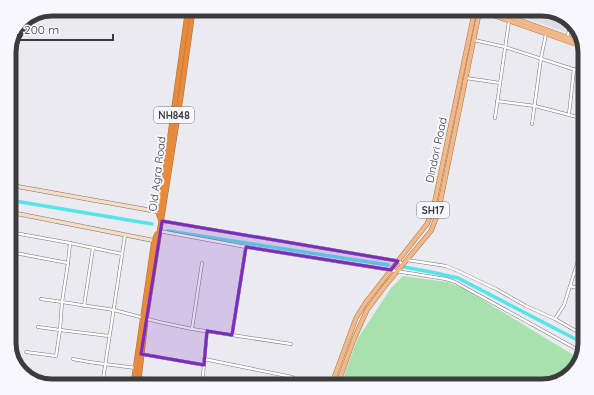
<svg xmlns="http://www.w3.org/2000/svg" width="594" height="395" font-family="Quicksand,sans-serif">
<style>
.built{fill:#dedeea}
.green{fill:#a7e2ae}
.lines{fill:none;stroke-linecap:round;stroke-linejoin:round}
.canal{stroke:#56e4eb;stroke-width:3.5}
.street-casing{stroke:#747479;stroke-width:3.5}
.secondary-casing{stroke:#747479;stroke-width:4.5}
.primary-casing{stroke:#ab6f3d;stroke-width:5}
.highway-casing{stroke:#ab6f3d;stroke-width:5.5}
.street{stroke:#fff;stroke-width:2.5}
.secondary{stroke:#f8dcc4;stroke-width:3.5}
.primary{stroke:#f1b98a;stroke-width:4}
.highway{stroke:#e78a3c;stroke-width:4.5}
.marked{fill:#7b2cbf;fill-opacity:0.2;stroke:#7b2cbf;stroke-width:3;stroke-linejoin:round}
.labels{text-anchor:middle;stroke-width:4;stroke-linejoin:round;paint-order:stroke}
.shield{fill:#f7f7fd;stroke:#747478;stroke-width:1}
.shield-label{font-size:10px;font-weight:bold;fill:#3c3c3f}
.street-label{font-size:11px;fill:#3c3c3f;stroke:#f7f7fd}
.rim{fill:none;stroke:#3c3c3f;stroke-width:5}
</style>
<rect width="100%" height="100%" fill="#eaeaf0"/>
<path class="built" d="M501,9h41l24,7 11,20z"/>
<path class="green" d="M403,276l44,6 18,7 115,70 -2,8 -36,19h-202l18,-48 33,-50z"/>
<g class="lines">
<g class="canal">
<path d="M9,200l143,24"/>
<path d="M168,231l220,34"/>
<path d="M404,267l27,5 27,6 127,66"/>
</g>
<defs>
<g id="street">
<path d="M567,37l4,-11"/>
<path d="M474,40l31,7 80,26"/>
<path d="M466,78l34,5"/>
<path d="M497,101l38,5 50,13"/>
<path d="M569,114l5,-45"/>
<path d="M495,118l14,-97"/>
<path d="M532,124l9,-66 5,-24"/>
<path d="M578,131l7,-9"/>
<path d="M162,221l236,40 5,3"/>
<path d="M159,231l87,16 200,32 9,3 127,70"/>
<path d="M9,232l61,11 -2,20"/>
<path d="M70,243l52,11"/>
<path d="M10,252l1,-20"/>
<path d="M407,260l39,6 12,5 38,18 30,17 29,13 9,-14 21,-66"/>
<path d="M575,273l10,2"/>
<path d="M10,276v-24l58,11 -6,39 52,8 45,12 33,7 40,6 14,-88"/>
<path d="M570,286l15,4"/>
<path d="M41,299l21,3 -2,28 49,6"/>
<path d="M84,306l9,-58"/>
<path d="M555,319l30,17"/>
<path d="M192,329l10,-66"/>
<path d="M232,335l59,9"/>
<path d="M26,352l30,4 4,-26 -22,-3"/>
<path d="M141,354l63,11"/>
<path d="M73,359l16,3 47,6"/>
<path d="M204,359l88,18 4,3 25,6"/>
<path d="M139,378l63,7"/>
<path d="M102,386l23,-151"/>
<path d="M202,386l5,-55"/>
</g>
<g id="secondary">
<path d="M9,185l151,27"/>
<path d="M9,212l147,29"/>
</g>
<g id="primary">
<path d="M488,9l92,33"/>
<path d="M478,10l106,37"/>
<path d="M331,386l25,-68 10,-16 61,-78 6,-14 42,-201"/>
<path d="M337,386l17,-47 13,-29 18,-24 46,-55 7,-18 42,-204"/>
</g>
<g id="highway">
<path d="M161,220l-2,-5 29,-206"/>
<path d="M133,386l21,-145 3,-7"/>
<path d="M138,386l8,-68 35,-223 12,-86"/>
</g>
</defs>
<use href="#street" class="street-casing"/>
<use href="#secondary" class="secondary-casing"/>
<use href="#primary" class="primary-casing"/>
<use href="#highway" class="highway-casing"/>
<use href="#street" class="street"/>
<use href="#secondary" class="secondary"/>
<use href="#primary" class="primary"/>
<use href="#highway" class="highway"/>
</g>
<path class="marked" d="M162,221l236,40 -7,9 -145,-23 -14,88 -25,-4 -3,34 -63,-11z"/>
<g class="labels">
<g class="shield">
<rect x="154" y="107" width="40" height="16" rx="3"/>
<rect x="417" y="202" width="32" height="16" rx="3"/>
</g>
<g class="shield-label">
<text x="174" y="119">NH848</text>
<text x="433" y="214">SH17</text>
</g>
<g class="street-label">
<text transform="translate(436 150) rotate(-78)" y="4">Dindori Road</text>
<text transform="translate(157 174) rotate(-83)" y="4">Old Agra Road</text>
</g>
</g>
<path d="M0 0H594V395H0ZM52 16H542A36 36 0 0 1 578 52V343A36 36 0 0 1 542 379H52A36 36 0 0 1 16 343V52A36 36 0 0 1 52 16Z" fill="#f7f7fd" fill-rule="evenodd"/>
<path class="rim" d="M52 16H542A36 36 0 0 1 578 52V343A36 36 0 0 1 542 379H52A36 36 0 0 1 16 343V52A36 36 0 0 1 52 16Z"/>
<path d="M18 34v6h95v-6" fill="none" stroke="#3c3c3f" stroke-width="2"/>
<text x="24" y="34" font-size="12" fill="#3c3c3f" stroke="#f7f7fd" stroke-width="3" paint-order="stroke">200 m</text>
</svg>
